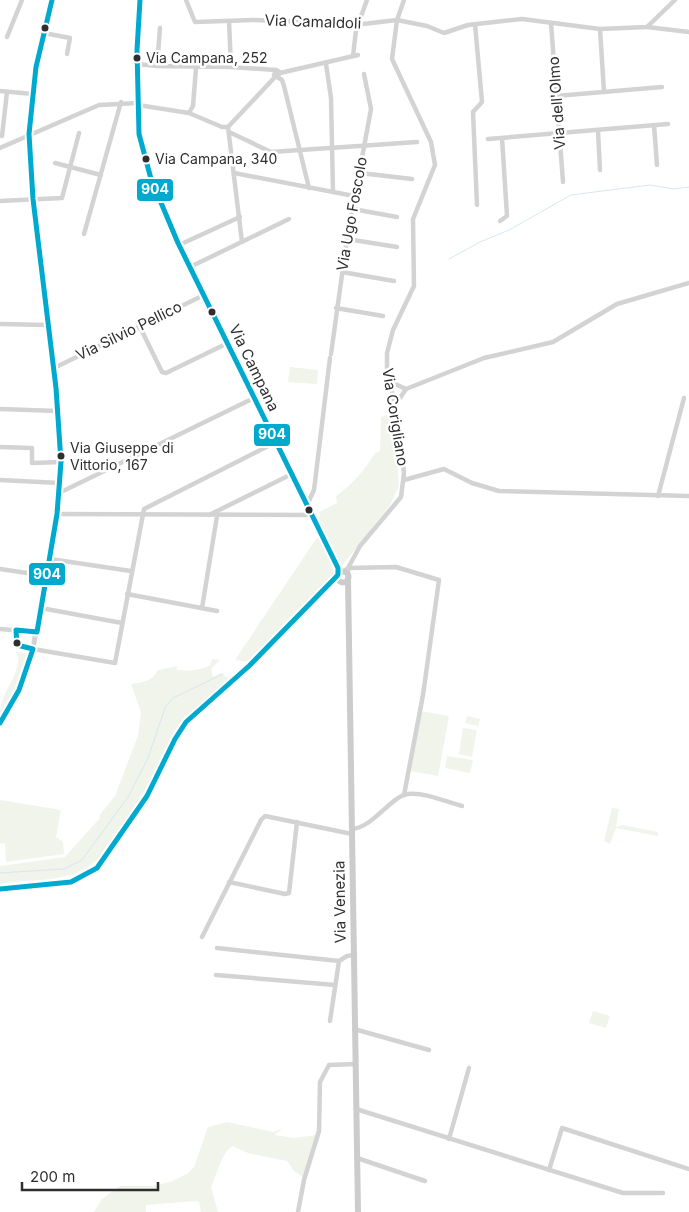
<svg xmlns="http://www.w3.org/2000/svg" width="689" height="1212" font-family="Inter,sans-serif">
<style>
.green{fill:#f0f4eb}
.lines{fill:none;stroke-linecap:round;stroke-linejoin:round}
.stream{stroke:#d8e6f1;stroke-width:1}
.minor{stroke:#d3d3d3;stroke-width:4.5}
.tertiary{stroke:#d3d3d3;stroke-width:5}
.secondary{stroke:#ccc;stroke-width:6}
.bus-1-casing{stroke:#fff;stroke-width:9}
.bus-1{stroke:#00a9ce;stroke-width:5}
.bus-dot{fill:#2e2e2e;stroke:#fff;stroke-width:2}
.labels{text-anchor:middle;stroke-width:5;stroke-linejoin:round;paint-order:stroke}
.bus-label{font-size:14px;fill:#2e2e2e;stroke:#fff;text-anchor:start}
.street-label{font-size:15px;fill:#2e2e2e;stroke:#fff}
.line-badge{stroke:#fff;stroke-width:2}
.badge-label{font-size:14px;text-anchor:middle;font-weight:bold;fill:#fff}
</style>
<rect width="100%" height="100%" fill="#fff"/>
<g class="green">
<path d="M290,367l28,3 -1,14 -29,-2z"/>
<path d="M394,414l5,72 -9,19 -49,62 -23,-48 2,-3 -1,-4 18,-9 -1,-7c16,-11 29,-26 39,-43l5,-2 1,-34z"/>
<path d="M318,536l18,38 -88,88 -13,-2z"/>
<path d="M15,652l14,1 -11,30 -18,32c0,-24 21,-39 18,-60z"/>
<path d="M212,659l8,1 -9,9 2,8 8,-4 9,7 -50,44 -26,52 -50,77c-30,33 -64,24 -104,31v-18l65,-9 35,-39 -1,-2 16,-20 23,-60 3,-24 -10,-28c12,-2 21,-2 27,-14l19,-4 -1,4c10,1 25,1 34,-5z"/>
<path d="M421,711l28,5 -11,60 -28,-5z"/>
<path d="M467,716l13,3 -2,7 -13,-3z"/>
<path d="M463,728l14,2 -5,27 -13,-3z"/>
<path d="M447,756l26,4 -3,13 -25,-5z"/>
<path d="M0,800l61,10 -5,27 7,5 1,12 -58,8 -1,-18 -5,-1z"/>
<path d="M612,808l7,1 -3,18 6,-2 36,7v4l-42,-8 -6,16 -6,-3z"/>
<path d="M593,1011l17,5 -4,12 -17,-5z"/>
<path d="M227,1122l46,10 11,-4 -10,7 20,3 23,-3 -14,42 -9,-6 -7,-10 -39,-8 -15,-7c-11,5 -16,29 -22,41l7,25h-17l-2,-10 -3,-1 -50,4v7h-52l8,-13 18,-13h32l18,-4 17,-8 7,-7 14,-40z"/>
</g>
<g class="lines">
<g class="stream">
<path d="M449,259l31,-17 29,-12 62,-35 79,-10 24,4 15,-2"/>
<path d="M0,873l64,-4 18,-9 46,-63 20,-39 17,-50 8,-10 50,-24"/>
</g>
<g class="minor">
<path d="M186,0l9,22 58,-2 110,4 34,-4 30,6 17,7 24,-8 54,-6 78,10 47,-2 28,-27"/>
<path d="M229,21l2,46"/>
<path d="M551,23l12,159"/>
<path d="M475,24l7,78 -9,10 4,93"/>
<path d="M647,27l42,5"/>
<path d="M160,28l-3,38 74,1 45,3"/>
<path d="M600,29l4,63"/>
<path d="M44,33l26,5 -3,16"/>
<path d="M7,37l15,-37"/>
<path d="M353,56l3,-26 11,-30"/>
<path d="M137,64l20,2"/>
<path d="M326,64l5,34 2,94"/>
<path d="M280,73l78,-18"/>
<path d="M278,76l2,-4 -4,-2 -2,5 8,5 2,6 25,102"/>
<path d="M0,91l33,3"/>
<path d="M556,96l106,-9"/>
<path d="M138,105l51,8 4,-7 3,-38"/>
<path d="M189,113l33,14h6"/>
<path d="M654,125l3,40"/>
<path d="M228,127l14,115"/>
<path d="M228,127l48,-51"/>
<path d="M598,131l2,39"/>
<path d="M229,132l42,20 146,-10"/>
<path d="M2,136l5,-44"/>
<path d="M488,139l180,-15"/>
<path d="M0,148l99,-43 39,-2"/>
<path d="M55,163l46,12"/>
<path d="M234,173l120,23"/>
<path d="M360,173l52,6"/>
<path d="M0,201l62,-3 17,-65"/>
<path d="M353,209l44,8"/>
<path d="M500,221l7,-5 -5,-78"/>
<path d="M84,234l37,-132"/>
<path d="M347,239l50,8"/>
<path d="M179,245l61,-28"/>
<path d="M190,267l99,-48"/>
<path d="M342,272l52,9"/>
<path d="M336,308l47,8"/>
<path d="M0,324l48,1"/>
<path d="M139,325l23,47 4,1 62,-30"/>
<path d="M331,354l16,-115 24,-130 -7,-35"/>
<path d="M54,368l150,-73"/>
<path d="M393,383l13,6"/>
<path d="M400,398l6,-9 78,-31 69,-16 64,-38 72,-21"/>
<path d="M0,409l58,2"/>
<path d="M0,447l32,1v15l29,-1"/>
<path d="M0,480l60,3"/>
<path d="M404,480l40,-11 28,14 27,8 190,5"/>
<path d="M59,493l195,-95"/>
<path d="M658,496l26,-98"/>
<path d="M307,505l7,-15 16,-132"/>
<path d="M57,514l255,1"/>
<path d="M209,515l83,-41"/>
<path d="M50,559l81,12"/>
<path d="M0,569l47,7"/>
<path d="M343,572l5,-4 48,-1 43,13 -16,115 -19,100"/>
<path d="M348,575v-7l12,-22 41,-49 3,-24 -6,-54 -11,-51v-15l6,-23 21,-44 -1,-67 22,-54 -4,-23 -39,-83 5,-39 7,-20"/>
<path d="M127,594l90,17"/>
<path d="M41,608l81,15"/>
<path d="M202,608l15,-92"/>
<path d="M0,629l37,3"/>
<path d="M33,649l82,14 29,-154 132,-67"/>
<path d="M352,829c22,-2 39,-33 56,-35 17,-2 38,8 54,12"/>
<path d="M229,882l56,12 4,-1 8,-71"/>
<path d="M202,937l59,-117 4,-4 87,18"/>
<path d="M217,948l122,13"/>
<path d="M216,975l119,10"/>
<path d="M330,1021l9,-60 8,-5 6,-1"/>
<path d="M354,1029l75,21"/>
<path d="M356,1109l267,84h40"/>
<path d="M449,1139l20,-71"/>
<path d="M357,1158l68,23"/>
<path d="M549,1170l13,-42 127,41"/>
<path d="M298,1212l6,-32 15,-49 1,-49 9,-17 26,-1"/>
</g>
<g class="tertiary">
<path d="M0,723l19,-33 14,-41 26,-156 2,-37 -5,-68 -23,-189 -4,-65 7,-67 16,-67"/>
<path d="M0,889l71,-7 26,-14 13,-16 37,-56 28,-57 11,-17 63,-56 88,-90"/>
</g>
<g class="secondary">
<path d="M140,0l-3,50 2,84 12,45 27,64 160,325 4,4"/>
<circle cx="343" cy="577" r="5.5"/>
<path d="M348,579l10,633"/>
</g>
<defs>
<g id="bus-1">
<path d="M140,0l-3,50 2,84 12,45 27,64 160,325v6"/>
<path d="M0,723l19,-33 14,-41 -16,-4 -1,-15 21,2 20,-118 4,-52 -5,-74 -23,-189 -4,-65 7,-67 16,-67"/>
<path d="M0,889l71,-7 26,-14 50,-72 28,-57 11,-17 63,-56 88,-90"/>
</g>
</defs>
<use href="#bus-1" class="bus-1-casing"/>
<use href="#bus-1" class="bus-1"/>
</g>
<g class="bus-dot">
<circle cx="45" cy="28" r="4.5"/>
<circle cx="137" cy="58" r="4.5"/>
<circle cx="146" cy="159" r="4.5"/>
<circle cx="212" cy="312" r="4.5"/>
<circle cx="61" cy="456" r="4.5"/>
<circle cx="309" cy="510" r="4.5"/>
<circle cx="17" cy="643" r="4.5"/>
</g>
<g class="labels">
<g class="bus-label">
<text x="146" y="63">Via Campana, 252</text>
<text x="155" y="164">Via Campana, 340</text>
<text x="70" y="453">Via Giuseppe di<tspan x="70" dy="17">Vittorio, 167</tspan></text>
</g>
<g class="street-label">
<text transform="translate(313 22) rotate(2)" y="5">Via Camaldoli</text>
<text transform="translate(557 103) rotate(-94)" y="5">Via dell'Olmo</text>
<text transform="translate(352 214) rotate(-80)" y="5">Via Ugo Foscolo</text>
<text transform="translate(129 331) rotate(-26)" y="5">Via Silvio Pellico</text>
<text transform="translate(254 368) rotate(64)" y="5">Via Campana</text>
<text transform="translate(395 417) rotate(81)" y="5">Via Corigliano</text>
<text transform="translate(340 902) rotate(-91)" y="5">Via Venezia</text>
</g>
</g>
<g class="line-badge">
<rect x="136" y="178" width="38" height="24" rx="5" fill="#00a9ce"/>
<rect x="253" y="423" width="38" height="24" rx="5" fill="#00a9ce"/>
<rect x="28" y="562" width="38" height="24" rx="5" fill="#00a9ce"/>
</g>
<g class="badge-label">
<text x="155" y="194">904</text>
<text x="272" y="439">904</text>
<text x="47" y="579">904</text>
</g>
<path d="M22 1182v8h136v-8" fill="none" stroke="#2e2e2e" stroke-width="2.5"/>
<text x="30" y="1182" font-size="15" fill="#2e2e2e" stroke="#ffffff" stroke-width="4" paint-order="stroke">200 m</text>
</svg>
